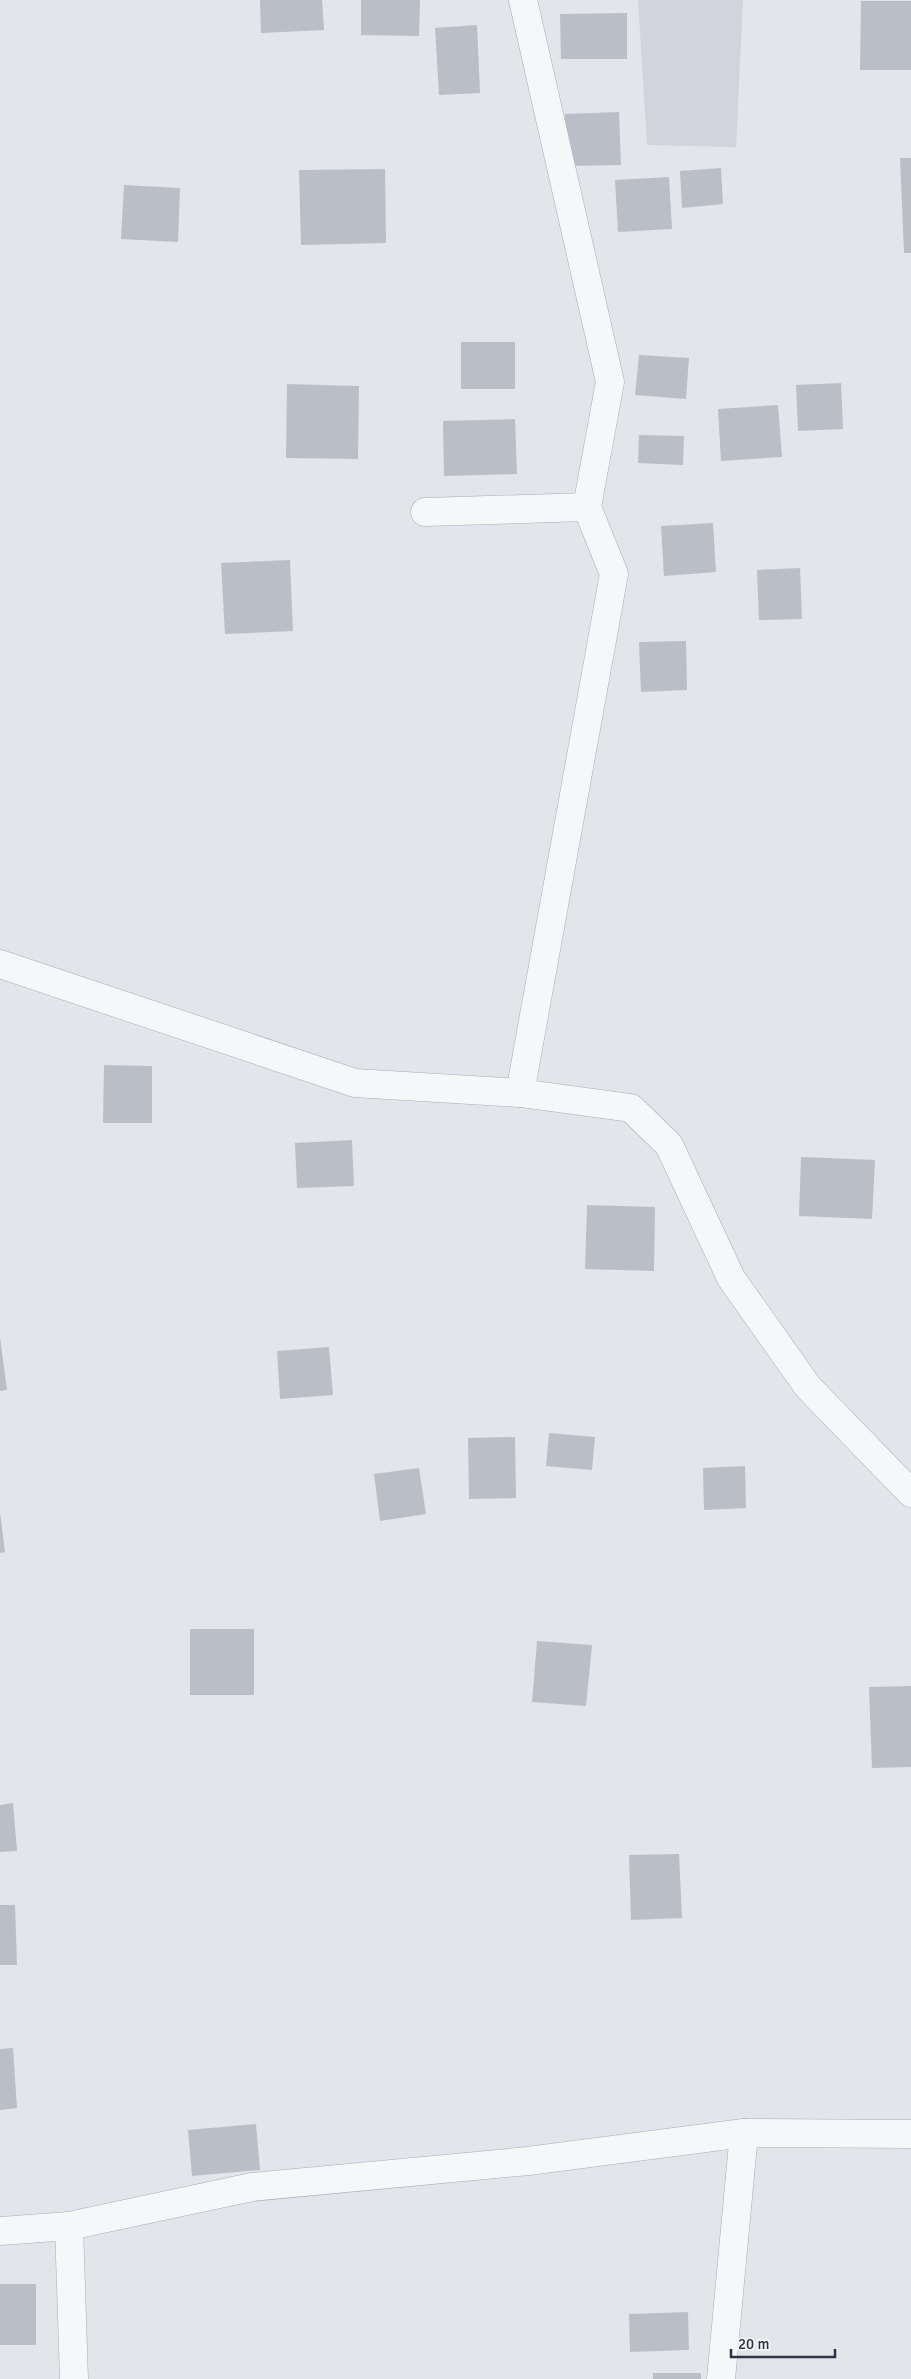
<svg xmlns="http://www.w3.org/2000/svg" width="911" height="2379" font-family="Signika,sans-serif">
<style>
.built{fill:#d1d4dc}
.building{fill:#babec7}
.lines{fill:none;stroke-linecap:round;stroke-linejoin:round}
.minor-casing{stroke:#a8acb5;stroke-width:29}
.minor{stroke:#f6f7f9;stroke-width:28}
</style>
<rect width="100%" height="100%" fill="#e3e5eb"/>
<path class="built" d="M638,0h105l-7,147 -89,-2z"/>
<g class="building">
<path d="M260,0h62l2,30 -63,3z"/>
<path d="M361,0h59l-1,36 -58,-1z"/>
<path d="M861,1h50v69h-51z"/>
<path d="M627,13v46h-66l-1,-45z"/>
<path d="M477,25l3,68 -41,2 -4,-67z"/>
<path d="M619,112l2,53 -55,1 -1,-52z"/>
<path d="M900,158h11v95h-7z"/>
<path d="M721,168l2,36 -41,4 -2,-37z"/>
<path d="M385,169l1,74 -85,2 -2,-75z"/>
<path d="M669,177l3,52 -54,3 -3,-52z"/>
<path d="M124,185l56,3 -2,54 -57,-3z"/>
<rect x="461" y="342" width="54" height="47"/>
<path d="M639,355l50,3 -3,41 -51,-4z"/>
<path d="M841,383l2,46 -45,2 -2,-46z"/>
<path d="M287,384l72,2 -1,73 -72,-1z"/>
<path d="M778,405l4,52 -61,4 -3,-52z"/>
<path d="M515,419l2,55 -73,2 -1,-55z"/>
<path d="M639,435l45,1 -1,29 -45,-2z"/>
<path d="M713,523l3,49 -52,4 -3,-50z"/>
<path d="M290,560l3,71 -68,3 -4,-71z"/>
<path d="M800,568l2,51 -43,1 -2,-50z"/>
<path d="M686,641l1,49 -46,2 -2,-50z"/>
<path d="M104,1065l48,1v57h-49z"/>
<path d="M352,1140l2,46 -57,2 -2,-45z"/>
<path d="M801,1157l74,3 -3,59 -73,-3z"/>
<path d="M587,1205l68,2 -1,64 -69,-2z"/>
<path d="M0,1337l7,53 -7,1z"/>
<path d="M329,1347l4,48 -53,4 -3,-48z"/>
<path d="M549,1433l46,4 -3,33 -46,-4z"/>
<path d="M515,1437l1,61 -47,1 -1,-61z"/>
<path d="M745,1466l1,42 -42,2 -1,-42z"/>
<path d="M419,1468l7,46 -46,7 -6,-47z"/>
<path d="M0,1512l5,40 -5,1z"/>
<rect x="190" y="1629" width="64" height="66"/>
<path d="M537,1641l55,4 -6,61 -54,-4z"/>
<path d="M911,1686v81l-39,1 -3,-81z"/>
<path d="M13,1803l4,48 -17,1v-47z"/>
<path d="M679,1854l3,64 -51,2 -2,-65z"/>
<path d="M0,1905h15l2,60h-17z"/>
<path d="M13,2048l4,60 -17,2v-61z"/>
<path d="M256,2124l4,46 -68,6 -4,-46z"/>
<rect x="0" y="2284" width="36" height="61"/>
<path d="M688,2312l1,38 -59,2 -1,-38z"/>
<rect x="653" y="2373" width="48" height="6"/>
</g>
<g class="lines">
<defs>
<g id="minor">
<path d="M523,0l87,382 -23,125 27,67 -94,519 111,15 38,37 62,133 77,109 103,106"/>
<path d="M425,512l162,-5"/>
<path d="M0,964l355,119 165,10"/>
<path d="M69,2226l5,153"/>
<path d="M0,2231l69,-5 183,-39 276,-26 216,-28 167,1"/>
<path d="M721,2379l23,-246"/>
</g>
</defs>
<use href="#minor" class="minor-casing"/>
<use href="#minor" class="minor"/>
</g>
<path d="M731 2349v8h104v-8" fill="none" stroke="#2b3242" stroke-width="2.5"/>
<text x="738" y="2349" font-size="15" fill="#2b3242" stroke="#f3f5f8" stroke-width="4" paint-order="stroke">20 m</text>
</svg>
